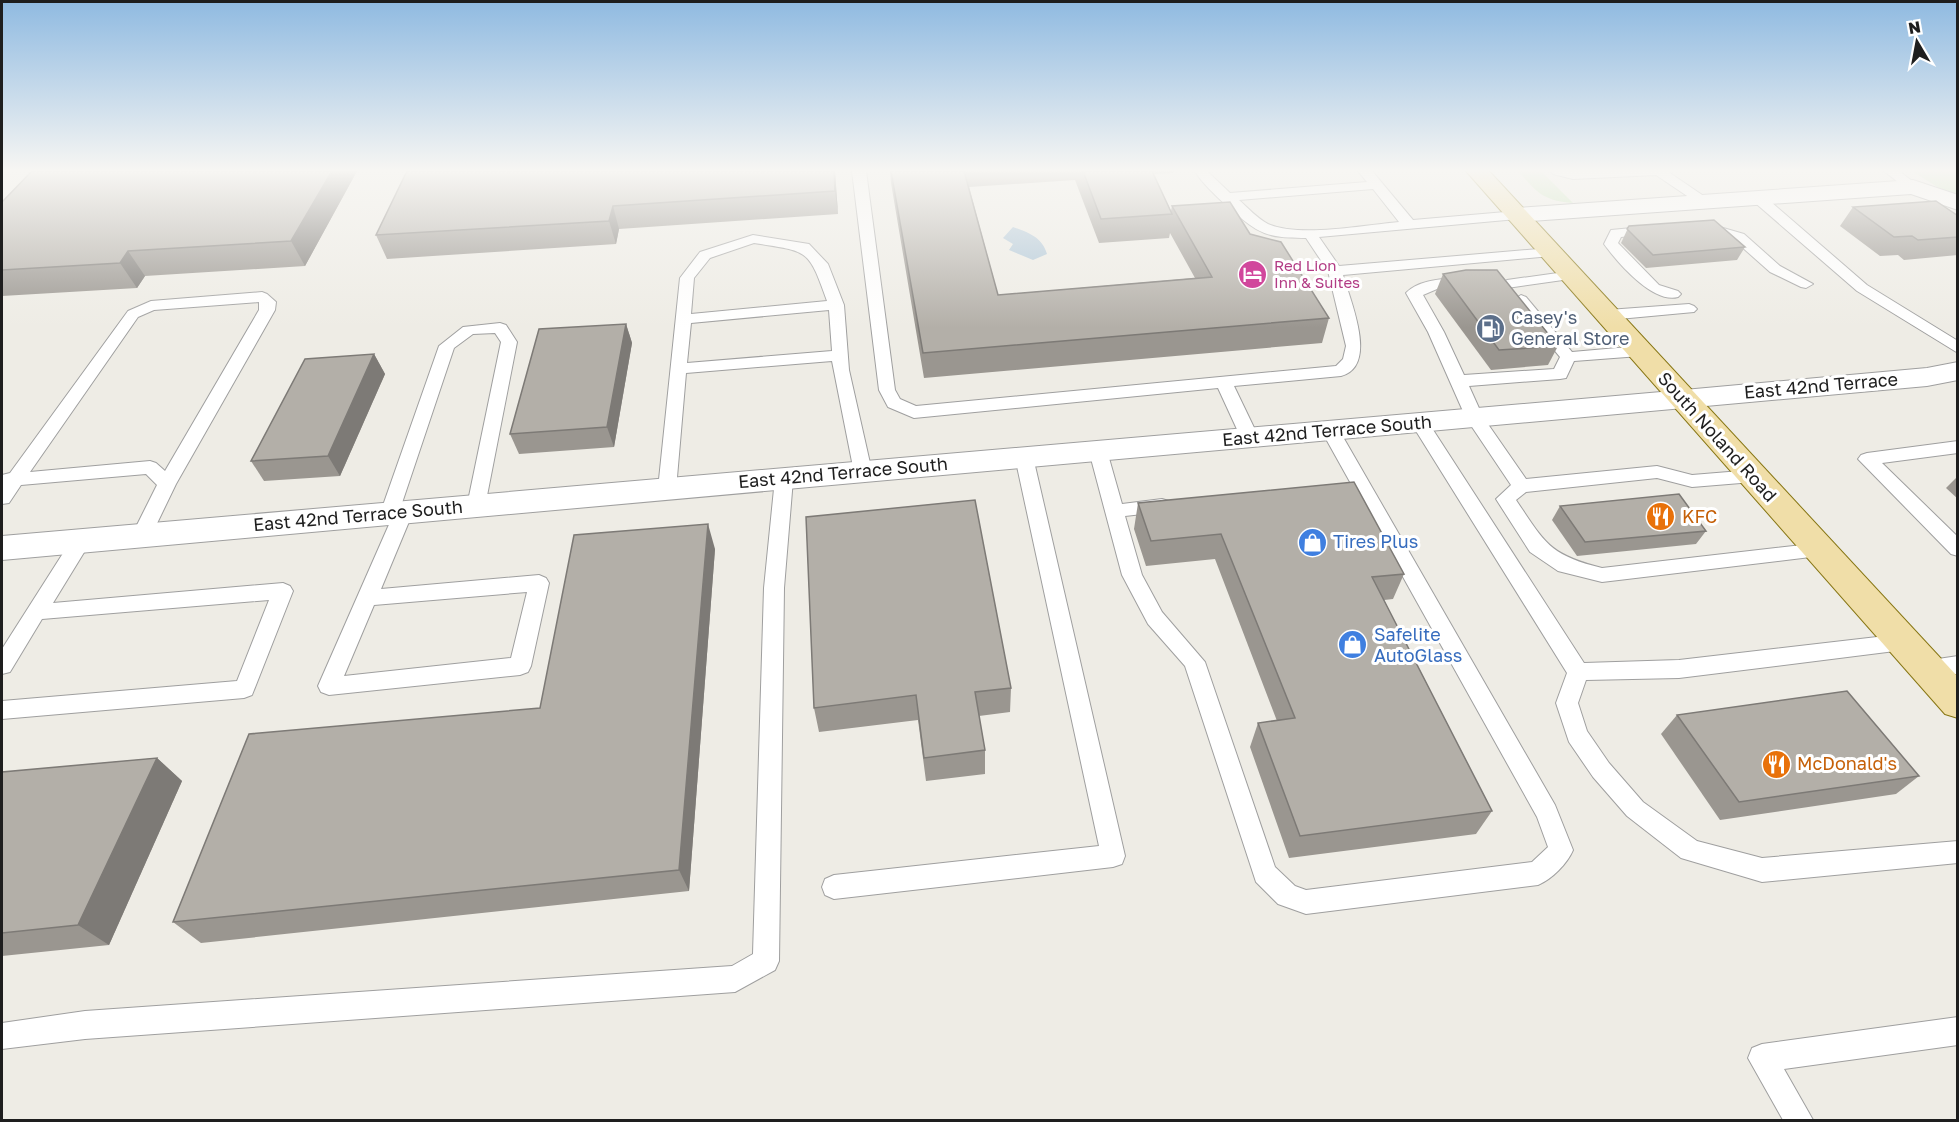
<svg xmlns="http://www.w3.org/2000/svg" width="1959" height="1122" font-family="'Golos Text',sans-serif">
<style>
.grass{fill:#c0e2b1}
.water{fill:#abc4d6}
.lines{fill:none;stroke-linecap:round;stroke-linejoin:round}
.lane-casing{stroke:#9f9f9f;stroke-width:2}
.street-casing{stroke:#9f9f9f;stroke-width:2}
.primary-casing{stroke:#867512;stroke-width:2}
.lane{fill:#fff;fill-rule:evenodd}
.street{fill:#fff;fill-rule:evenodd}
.primary{fill:#f0dea8;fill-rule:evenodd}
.wall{fill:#9a9690;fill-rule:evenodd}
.shaded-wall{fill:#7d7a76}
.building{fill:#b3afa8;stroke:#7d7a76;stroke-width:1.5}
.labels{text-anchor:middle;stroke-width:6;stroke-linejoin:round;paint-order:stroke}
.far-hotel-label{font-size:15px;fill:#b23c85;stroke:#fff;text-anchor:start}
.service-label{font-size:18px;fill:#4e5e75;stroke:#fff;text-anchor:start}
.street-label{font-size:18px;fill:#1e1e1e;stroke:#fff}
.food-label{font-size:18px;fill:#c56008;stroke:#fff;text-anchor:start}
.shop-label{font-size:18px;fill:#366cbe;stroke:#fff;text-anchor:start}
</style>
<rect width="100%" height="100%" fill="#eeece5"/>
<g class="grass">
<path d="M1518,171h23l32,32c-31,-3 -35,-10 -55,-32z"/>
<path d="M1912,171h45v24l-15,-5z"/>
</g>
<path class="water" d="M1013,227c16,6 29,10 34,27l-14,6 -24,-10 4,-6 -10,-6z"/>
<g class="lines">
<defs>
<g id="lane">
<path d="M852,171h14l29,219 5,9 16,7 420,-40 7,-7 3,-13 -18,-75 -22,-33c-17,0 -35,0 -50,-9 -16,-10 -54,-44 -61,-58h12l23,22 137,-11 -9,-11h14l41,49 104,-9 7,4 -7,4 -198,18 20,29 212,-18 7,4 -7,4 -208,19c7,25 36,91 -2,101l-107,10 25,52 -3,4h-12l-3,-4 -23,-50 -304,30 -26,-11 -9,-17zM1373,189l26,33c-35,3 -100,16 -131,2 -10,-5 -20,-16 -29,-24z"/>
<path d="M1551,171h116l44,30 -7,4 -5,-1 -43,-29 -83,4 -20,-5z"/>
<path d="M1884,171h15l21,16 -2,3h-10z"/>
<path d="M1758,194l5,1 104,90 91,56v12l-101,-62 -104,-90 -2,-3z"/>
<path d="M1706,223l38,11 36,32 33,18 -7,4 -5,-1 -31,-15 -36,-32 -33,-10 -2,-3 2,-3z"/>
<path d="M1653,226l5,1 2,3 -2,3 -37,4 -3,6 41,42 19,6 3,3 -3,3c-25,7 -60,-34 -74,-53l7,-14z"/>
<path d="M753,235l56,9 19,20 16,41 5,65 23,102 -3,4 -6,2 -6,-2 -3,-4 -22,-111 -146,12 -10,116 -3,5 -6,1 -6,-1 -3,-5 22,-211 20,-26zM754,243c55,9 54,5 73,58l-136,13 3,-36 16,-20zM829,310l3,41 -145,12 4,-40z"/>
<path d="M1572,271l7,4 -2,3 -70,10 -7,-4 7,-4z"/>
<path d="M1464,277l7,4 -2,3 -32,5 -14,6 21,37 20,43 90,-6 6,-12 -47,-57 8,-5 5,2 46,55 68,-6 8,5 -8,5 -66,5 -8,17 -6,1 -91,7 14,31 43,62 131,-13 35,9 61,-5 6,2 3,4 -3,4 -6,2 -61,5 -35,-9 -131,14 -10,8c29,43 33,55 86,68l218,-25 7,2 3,5 -3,5 -225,27 -44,-11 -28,-19 -34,-53 15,-14 -45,-67 -38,-86 -22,-39c13,-14 40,-14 58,-16z"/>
<path d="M262,292l5,2 9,8 -1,8 -99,174 -27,56 -7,2 -7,-2 -3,-5 25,-50 -11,-11 -125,11 -12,18 -7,1v-29l8,-2 118,-162 23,-10zM259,302v8l-94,161 -9,-8 -6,-2 -120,11 108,-155 16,-7z"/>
<path d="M1689,304l5,2 3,3 -3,3 -86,8 -8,-5 8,-5z"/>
<path d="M500,323l6,2 11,17 -32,164 -2,5 -7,2 -7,-2 -2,-5 34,-164 -6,-9 -22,1 -19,14 -53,158 10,1 2,5 -32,77 158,-14 7,3 3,5 -18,83 -3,6 -8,3 -191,20 -8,-3 -3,-6 73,-166 -9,-1 -2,-5 59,-168 24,-19zM527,592l-16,66 -167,18 30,-71z"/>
<path d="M1420,417l6,2 158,244 95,-3 224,-26 7,2 3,6 -3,6 -7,2 -224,28 -93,2 -8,23 9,28 22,32 34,39 54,39 65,17 196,-17v22l-196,19 -81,-24 -54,-42 -34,-39 -24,-35 -13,-39 11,-30 -156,-250 3,-4z"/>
<path d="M1330,424l6,2 3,4 216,375 18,45c-6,14 -21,29 -35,35l-232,29 -28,-10 -22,-22 -71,-216 -37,-42 -26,-49 -33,-124 3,-4h12l3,4 15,53 40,-5 7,2 2,5 -2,5 -44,5 17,59 20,37 43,50 70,205 20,19 11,4 226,-28 16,-15 -11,-30 -216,-387 3,-4z"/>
<path d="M1958,441v12l-76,10 76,74v19l-7,-2 -93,-95 3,-4 6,-2z"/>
<path d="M1024,451l6,2 3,4 92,399 -3,8 -9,3 -279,32 -9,-4 -3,-8 3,-8 9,-4 265,-29 -84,-389 3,-4z"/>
<path d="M784,473l6,2 3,4 -9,109 -5,373 -4,9 -40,22 -650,47 -83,10v-26l83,-12 647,-45 21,-12 11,-366 11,-109 3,-4z"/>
<path d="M81,534l7,2 3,5 -38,62 230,-20 7,3 3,5 -41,104 -8,3 -242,21v-18l235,-20 32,-81 -227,19 -32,53 -8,2v-25l72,-113z"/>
<path d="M1958,656v18l-32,3 -8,-3 -3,-6 3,-6z"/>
<path d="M1958,1017v28l-174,24 29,51h-30l-35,-62 4,-10 10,-4z"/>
</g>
<g id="street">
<path d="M1913,180l45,15v15l-47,-16 -394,28 -8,-2 -4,-5 4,-5 8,-2z"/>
<path d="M1958,362v18l-31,6 -1925,174v-24l1682,-146 243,-22z"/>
</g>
<path id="primary" d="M1466,171h23l469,506v41l-13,-4z"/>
</defs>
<use href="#lane" class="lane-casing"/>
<use href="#street" class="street-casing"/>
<use href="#primary" class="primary-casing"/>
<use href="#lane" class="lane"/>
<use href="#street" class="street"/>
<use href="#primary" class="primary"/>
</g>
<g class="wall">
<path d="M357,171l-52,95 -160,10 -8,12 -135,8v-94z"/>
<path d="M407,171h428l3,43 -219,15 -3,15 -229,15 -11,-24z"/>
<path d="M890,171h284l-1,2 -20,1 18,37 1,-5 78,28 79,84 -7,25 -398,35 -33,-195zM1075,180l24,63 70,-5 1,-5 25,45 -197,17 -29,-108z"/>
<path d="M1853,207l105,9v39l-54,5 -6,-5 -18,1 -40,-30z"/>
<path d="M1629,226l116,21 -8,13 -91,8 -25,-25z"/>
<path d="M1443,274l115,72 -10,19 -57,5 -56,-76z"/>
<path d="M626,324l6,19 -18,104 -95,7 -9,-20z"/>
<path d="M374,354l11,20 -45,102 -76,5 -13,-20z"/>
<path d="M1958,476v23l-12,-11z"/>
<path d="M1138,503l266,71 -11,25 -9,1 108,211 -16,23 -187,24 -39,-111 8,-24 19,-2 -62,-162 -69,7 -12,-37z"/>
<path d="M1560,506l146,25 -10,13 -119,12 -25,-36z"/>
<path d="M806,517l205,171 -1,24 -31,4 6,34v24l-59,7 -8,-61 -99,12 -5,-24z"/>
<path d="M715,549l-26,342 -488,52 -28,-21 367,-214z"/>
<path d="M1677,715l242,61 -23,18 -176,26 -59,-86z"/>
<path d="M157,758l25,23 -73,164 -107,11v-184z"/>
</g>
<g class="shaded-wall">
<path d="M332,171h25l-52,95 -14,-25z"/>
<path d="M834,171h1l3,43 -3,-23z"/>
<path d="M613,206l6,23 -3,15 -7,-23z"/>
<path d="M128,251l17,25 -8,12 -17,-25z"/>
<path d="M626,324l6,19 -18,104 -7,-20z"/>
<path d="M374,354l11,20 -45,102 -12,-20z"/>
<path d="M708,524l7,25 -26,342 -10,-21z"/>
<path d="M157,758l25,23 -73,164 -31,-20z"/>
</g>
<g class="building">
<path d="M32,171h300l-41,70 -163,10 -8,12 -118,7v-68z"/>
<path d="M407,171h427l1,20 -222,15 -4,15 -233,14z"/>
<path d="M891,171h73l34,124 214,-18 -40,-71 58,-4 20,32 31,8 48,76 -406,35z"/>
<path d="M1083,171h69l20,43 -71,5z"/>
<path d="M1936,201l22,15v21l-40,3 -6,-4 -18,1 -41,-30z"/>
<path d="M1714,220l31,27 -92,8 -26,-26 2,-3z"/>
<path d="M1466,270h31l61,76 -59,4 -56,-76z"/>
<path d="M626,324l-19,103 -97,7 29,-105z"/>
<path d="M374,354l-46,102 -77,5 54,-102z"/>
<path d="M1354,482l50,92 -32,3 120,234 -192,25 -42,-113 37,-5 -74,-184 -70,7 -13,-38z"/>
<path d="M1679,494l27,37 -121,11 -25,-36z"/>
<path d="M975,500l36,188 -36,4 10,58 -61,8 -8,-63 -102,13 -8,-191z"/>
<path d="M708,524l-29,346 -506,52 76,-188 291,-26 34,-173z"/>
<path d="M1847,691l72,85 -180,26 -62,-87z"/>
<path d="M157,758l-79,167 -76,8v-161z"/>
</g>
<linearGradient id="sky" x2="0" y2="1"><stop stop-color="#8fbae1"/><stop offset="0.52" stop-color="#f7f6f3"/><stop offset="1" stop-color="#f7f6f3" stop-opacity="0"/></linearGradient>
<rect width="1959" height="328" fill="url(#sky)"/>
<defs>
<symbol id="hotel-disc" viewBox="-11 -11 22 22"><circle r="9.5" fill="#d1479c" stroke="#fff"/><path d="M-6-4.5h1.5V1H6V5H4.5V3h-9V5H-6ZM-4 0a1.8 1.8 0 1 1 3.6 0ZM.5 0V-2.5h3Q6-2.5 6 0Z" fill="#fff"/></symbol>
<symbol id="fuel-disc" viewBox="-11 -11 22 22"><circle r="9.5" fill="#5c6f8a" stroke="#fff"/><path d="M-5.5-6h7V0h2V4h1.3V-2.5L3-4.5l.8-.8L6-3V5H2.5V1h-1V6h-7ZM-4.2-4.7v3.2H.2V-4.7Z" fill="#fff"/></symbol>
<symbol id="restaurant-disc" viewBox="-11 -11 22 22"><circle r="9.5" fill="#e8710a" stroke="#fff"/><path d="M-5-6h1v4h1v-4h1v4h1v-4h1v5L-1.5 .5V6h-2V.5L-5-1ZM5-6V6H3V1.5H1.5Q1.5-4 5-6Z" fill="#fff"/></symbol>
<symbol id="shop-disc" viewBox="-11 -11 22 22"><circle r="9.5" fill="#3f7fe0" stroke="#fff"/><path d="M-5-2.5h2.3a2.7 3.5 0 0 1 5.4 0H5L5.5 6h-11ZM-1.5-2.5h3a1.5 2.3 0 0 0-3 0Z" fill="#fff"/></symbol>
</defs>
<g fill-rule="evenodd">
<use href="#hotel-disc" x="1236" y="258" width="33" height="33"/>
<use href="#fuel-disc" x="1474" y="312" width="33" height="33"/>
<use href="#restaurant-disc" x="1644" y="500" width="33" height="33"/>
<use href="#shop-disc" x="1296" y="526" width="33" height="33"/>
<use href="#shop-disc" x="1336" y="628" width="33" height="33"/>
<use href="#restaurant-disc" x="1760" y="748" width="33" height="33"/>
</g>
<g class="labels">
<g class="far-hotel-label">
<text x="1274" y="271">Red Lion<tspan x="1274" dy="17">Inn &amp; Suites</tspan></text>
</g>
<g class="service-label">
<text x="1511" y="324">Casey's<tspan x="1511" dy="21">General Store</tspan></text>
</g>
<g class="street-label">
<text transform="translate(1821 386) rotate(-5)" y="6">East 42nd Terrace</text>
<text transform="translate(1327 431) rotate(-5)" y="6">East 42nd Terrace South</text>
<text transform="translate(1717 437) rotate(48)" y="6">South Noland Road</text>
<text transform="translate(843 473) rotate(-5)" y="6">East 42nd Terrace South</text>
<text transform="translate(358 516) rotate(-5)" y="6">East 42nd Terrace South</text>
</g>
<g class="food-label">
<text x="1682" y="523">KFC</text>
<text x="1797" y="770">McDonald's</text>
</g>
<g class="shop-label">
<text x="1333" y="548">Tires Plus</text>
<text x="1374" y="641">Safelite<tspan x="1374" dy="21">AutoGlass</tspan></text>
</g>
</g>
<rect width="1959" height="1122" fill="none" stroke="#1e1e1e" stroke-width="6"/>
<g transform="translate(1917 42) rotate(350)" stroke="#ffffff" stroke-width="4.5" paint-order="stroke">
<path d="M0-4.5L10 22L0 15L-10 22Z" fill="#1e1e1e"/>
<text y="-9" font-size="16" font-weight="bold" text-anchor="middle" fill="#1e1e1e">N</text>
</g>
</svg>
